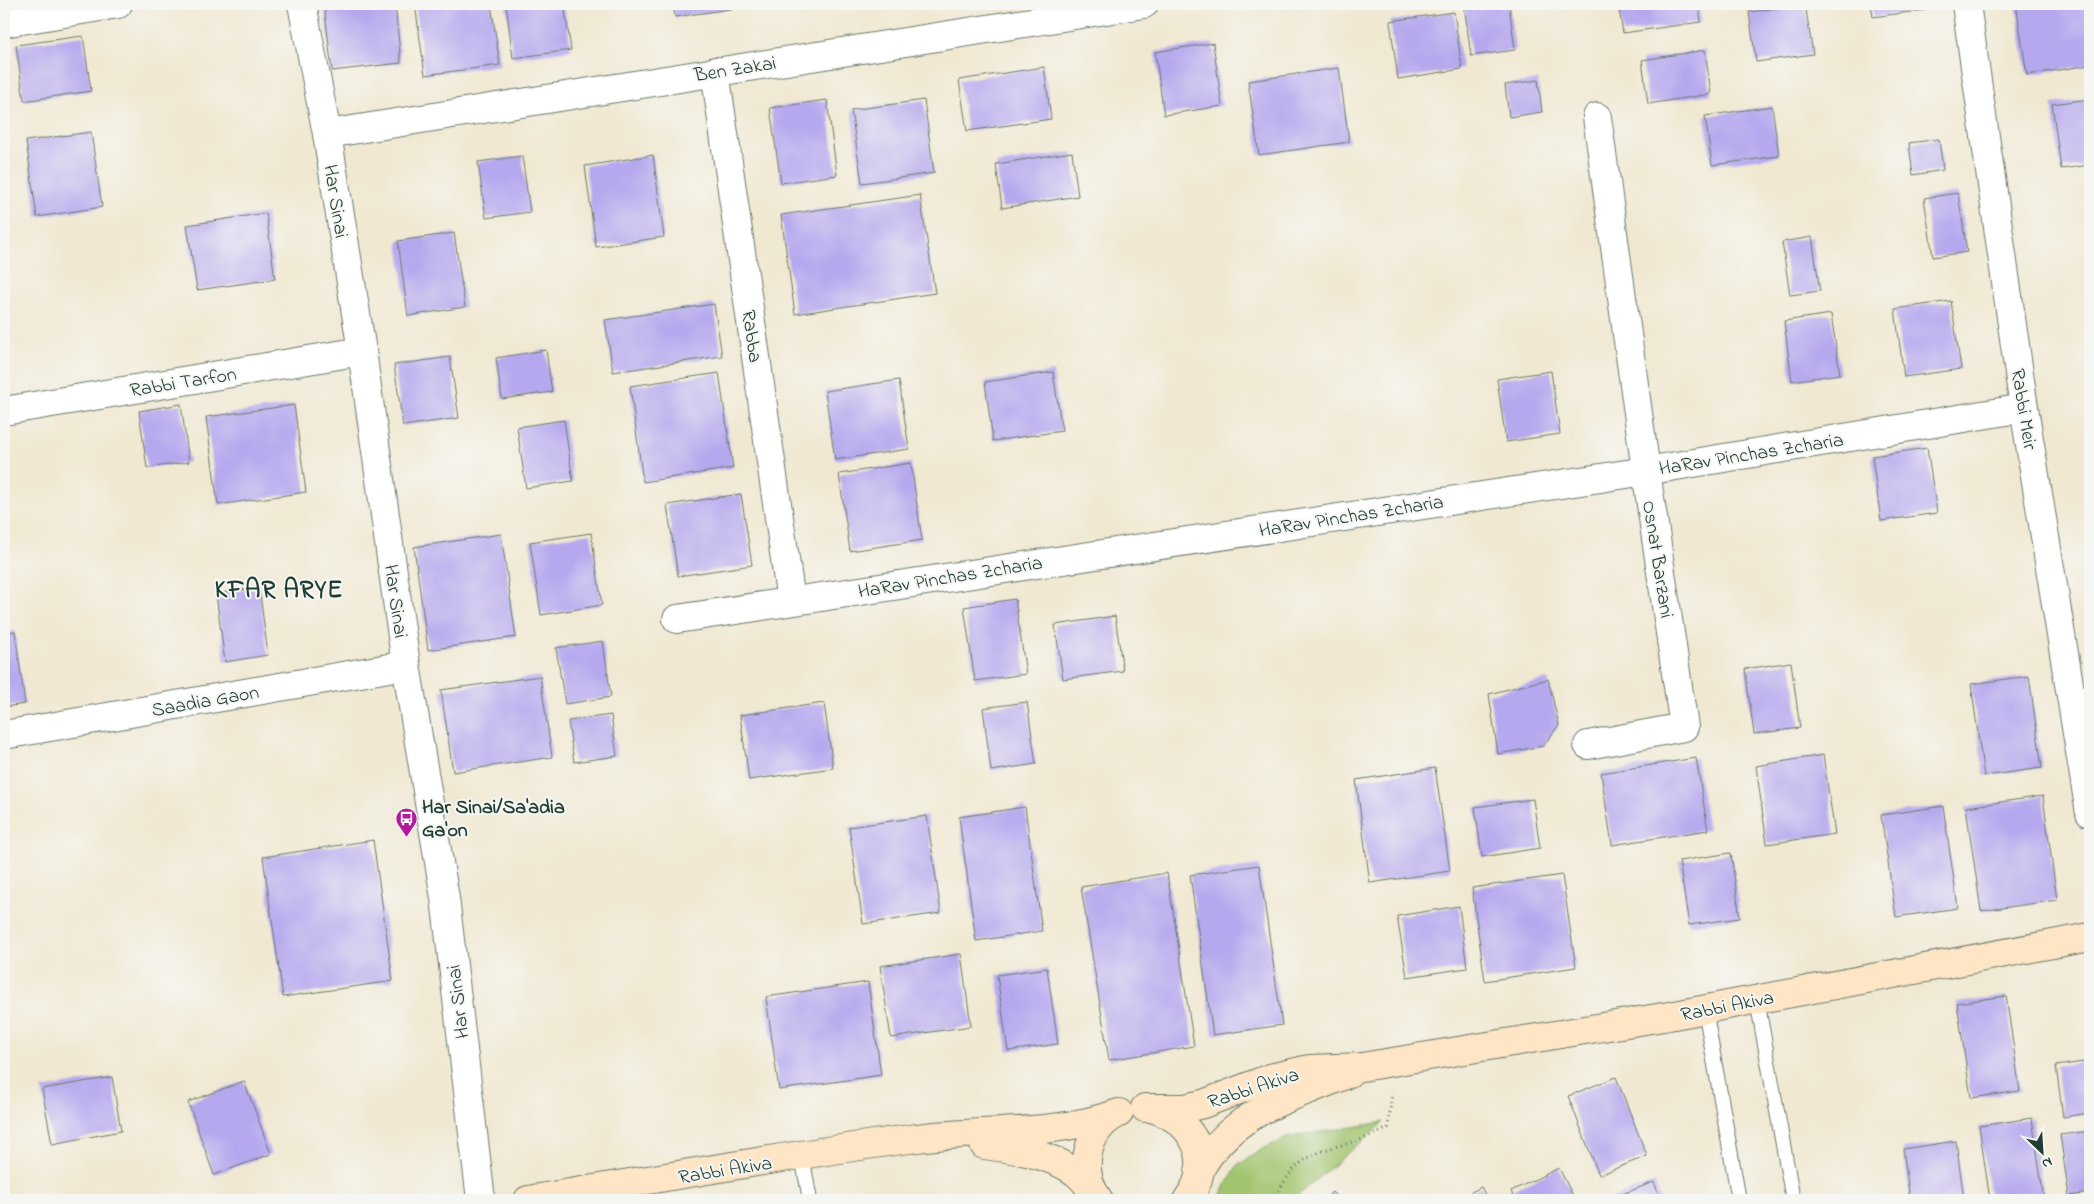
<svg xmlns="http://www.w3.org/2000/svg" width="2094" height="1204" font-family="'Indie Flower',sans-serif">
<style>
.green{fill:#a1c46e;stroke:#608051}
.building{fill:#b6a8ee}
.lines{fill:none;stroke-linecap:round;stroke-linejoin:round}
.lane-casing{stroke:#68796b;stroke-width:16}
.street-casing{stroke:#68796b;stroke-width:30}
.secondary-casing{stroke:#68796b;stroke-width:30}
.path{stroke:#68796b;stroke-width:3;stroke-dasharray:1 4;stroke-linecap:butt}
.lane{stroke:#fff;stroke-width:14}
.street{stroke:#fff;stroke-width:28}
.secondary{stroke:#fde5c5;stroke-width:28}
.labels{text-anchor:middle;stroke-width:4;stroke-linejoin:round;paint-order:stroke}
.street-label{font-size:20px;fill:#1f3d34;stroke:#f6f6f2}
.poi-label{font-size:20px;font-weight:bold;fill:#1f3d34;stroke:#f6f6f2;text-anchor:start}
.district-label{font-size:25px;font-weight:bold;letter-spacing:1px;fill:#1f3d34;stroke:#f6f6f2}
</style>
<rect width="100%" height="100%" fill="#f6f6f2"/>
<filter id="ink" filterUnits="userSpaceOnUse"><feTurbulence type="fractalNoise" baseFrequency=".02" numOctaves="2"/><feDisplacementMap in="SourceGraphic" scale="10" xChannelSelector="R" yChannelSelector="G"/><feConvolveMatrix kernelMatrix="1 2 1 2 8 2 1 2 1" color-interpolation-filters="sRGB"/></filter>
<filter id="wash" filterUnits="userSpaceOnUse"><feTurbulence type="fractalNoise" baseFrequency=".0096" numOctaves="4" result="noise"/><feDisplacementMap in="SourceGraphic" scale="20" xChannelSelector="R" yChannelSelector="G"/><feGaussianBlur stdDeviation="1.12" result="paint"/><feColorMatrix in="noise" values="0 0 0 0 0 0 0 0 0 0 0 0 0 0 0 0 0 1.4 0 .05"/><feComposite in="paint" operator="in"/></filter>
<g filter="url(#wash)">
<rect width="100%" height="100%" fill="#f0e8d1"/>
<path class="green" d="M1384,1122l-91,78h-73l6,-16 12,-19 26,-17 25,-11z"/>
<g id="blocks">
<g class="building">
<path d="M324,4h71l6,59 -69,8z"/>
<path d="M415,4h76l9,61 -75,10z"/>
<path d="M506,4h58l7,46 -58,8z"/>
<path d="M673,4h84v1l-82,12z"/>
<path d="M1464,4h45l6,46 -44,6z"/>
<path d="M1618,4h81l2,18 -78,11z"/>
<path d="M1805,4l8,50 -57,8 -7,-50z"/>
<path d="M1871,4h53l1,6 -52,7z"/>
<path d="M2016,4h73l1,61 -63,10z"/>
<path d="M1454,12l8,57 -64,10 -8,-58z"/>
<path d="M83,36l8,55 -67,10 -8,-56z"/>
<path d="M1213,43l9,63 -58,9 -9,-63z"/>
<path d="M1705,50l6,44 -63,10 -6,-44z"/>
<path d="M1044,67l7,52 -84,12 -8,-51z"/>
<path d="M1339,68l10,74 -90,13 -11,-74z"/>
<path d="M1538,80l4,32 -33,5 -4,-32z"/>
<path d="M2090,99v66l-29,4 -9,-65z"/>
<path d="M827,100l10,75 -56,8 -11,-75z"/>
<path d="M924,100l10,73 -72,10 -11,-73z"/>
<path d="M1772,106l7,50 -67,9 -7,-49z"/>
<path d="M91,132l11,75 -65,10 -11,-76z"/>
<path d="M1939,139l4,31 -30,5 -4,-32z"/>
<path d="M1072,152l6,44 -76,12 -6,-44z"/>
<path d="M653,155l11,82 -68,10 -11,-81z"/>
<path d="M522,156l8,56 -44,6 -8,-56z"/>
<path d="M1958,193l9,59 -34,5 -9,-59z"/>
<path d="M920,195l15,98 -140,21 -14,-99z"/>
<path d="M266,213l9,66 -78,11 -10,-65z"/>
<path d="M454,233l11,74 -57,9 -10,-75z"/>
<path d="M1812,237l8,54 -30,4 -8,-53z"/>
<path d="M1951,301l10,68 -57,8 -9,-68z"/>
<path d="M714,304l8,52 -109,16 -8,-52z"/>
<path d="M1831,314l9,60 -48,7 -8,-60z"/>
<path d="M546,350l6,42 -50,7 -6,-41z"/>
<path d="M450,357l9,61 -56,8 -9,-61z"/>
<path d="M1551,371l9,63 -54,8 -9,-63z"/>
<path d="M1053,372l9,59 -69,10 -8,-59z"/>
<path d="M719,373l14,95 -90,14 -13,-96z"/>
<path d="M899,380l10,69 -74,11 -10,-69z"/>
<path d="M181,404l8,58 -42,6 -8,-57z"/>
<path d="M294,405l12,87 -88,13 -12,-88z"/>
<path d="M564,420l9,61 -47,7 -9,-61z"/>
<path d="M1927,448l10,65 -56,8 -9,-65z"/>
<path d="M911,463l11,77 -72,11 -11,-77z"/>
<path d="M741,494l11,71 -74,11 -11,-71z"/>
<path d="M591,533l11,72 -61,10 -11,-73z"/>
<path d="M501,534l15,103 -88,13 -14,-103z"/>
<path d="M259,587l9,68 -43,7 -9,-68z"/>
<path d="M1015,599l11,75 -51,7 -11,-74z"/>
<path d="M1115,616l8,55 -60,8 -8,-54z"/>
<path d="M15,631l10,73 -21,3v-74z"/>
<path d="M603,641l8,56 -46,7 -9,-56z"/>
<path d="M1791,662l9,66 -46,6 -9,-65z"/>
<path d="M540,676l12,81 -99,15 -12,-82z"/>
<path d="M2029,676l13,92 -58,8 -13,-92z"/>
<path d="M1548,679l11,46 -16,21 -45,8 -9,-60z"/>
<path d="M1027,702l9,62 -45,7 -8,-63z"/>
<path d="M824,703l9,65 -84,12 -9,-65z"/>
<path d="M611,715l6,41 -43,6 -6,-41z"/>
<path d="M1823,755l12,79 -68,10 -11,-78z"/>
<path d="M1696,758l12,72 -96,15 -11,-72z"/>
<path d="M1435,768l15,103 -80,12 -14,-103z"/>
<path d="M2043,796l14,104 -76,11 -15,-104z"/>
<path d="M1533,799l7,49 -58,9 -7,-50z"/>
<path d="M1943,806l15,102 -62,9 -15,-102z"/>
<path d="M1025,807l17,124 -66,10 -17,-124z"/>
<path d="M927,816l14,97 -78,11 -14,-97z"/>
<path d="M373,840l20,141 -110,16 -20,-140z"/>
<path d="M1731,853l9,65 -51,7 -10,-64z"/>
<path d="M1259,865l23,160 -69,10 -23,-160z"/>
<path d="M1167,873l27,173 -85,14 -28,-173z"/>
<path d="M1562,875l14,92 -91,14 -13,-93z"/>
<path d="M1459,906l8,62 -60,9 -10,-61z"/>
<path d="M961,954l10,72 -80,12 -11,-72z"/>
<path d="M1047,968l11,76 -50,7 -11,-76z"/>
<path d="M868,982l13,93 -102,15 -13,-93z"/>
<path d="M2006,996l14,95 -49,7 -14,-95z"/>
<path d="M2090,1061v52l-27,4 -7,-51z"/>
<path d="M112,1077l9,54 -69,13 -10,-55z"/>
<path d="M1616,1077l31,79 -48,19 -31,-79z"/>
<path d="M244,1081l27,73 -57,21 -26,-73z"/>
<path d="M2032,1118l12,82h-54l-11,-74z"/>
<path d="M2090,1131v62l-21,3 -9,-61z"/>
<path d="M1956,1141l8,59h-54l-7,-51z"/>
<path d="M1559,1168l16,32h-60l-4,-9z"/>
<path d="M1654,1182l7,18h-54z"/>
<path d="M1481,1187l7,13h-32z"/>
<path d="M1332,1192l8,8h-15z"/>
<path d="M959,1196l1,4h-26v-1z"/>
</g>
</g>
</g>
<g filter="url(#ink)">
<use href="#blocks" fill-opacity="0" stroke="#68796b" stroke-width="1"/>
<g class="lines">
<defs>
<g id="lane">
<path d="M1757,1000l36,200"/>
<path d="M1705,1009l34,191"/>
<path d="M802,1156l8,44"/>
</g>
<g id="street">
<path d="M302,4l25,130 35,217 44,314 39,233 36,302"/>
<path d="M1966,4l58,404 66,405"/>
<path d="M4,23l114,-19"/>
<path d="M715,71l76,530"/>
<path d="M327,134l817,-130"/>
<path d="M4,411l358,-60"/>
<path d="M677,619l969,-148 378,-63"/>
<path d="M4,735l402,-70"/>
<path d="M1588,745l96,-18 -38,-256 -49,-354"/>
</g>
<g id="secondary">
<path d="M1145,1108h40l18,-4 67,-26 40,-9 52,-2 307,-51 421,-79"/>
<path d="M1154,1109c42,13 61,55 33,91"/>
<path d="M984,1145c30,4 66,9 91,27 6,4 11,11 16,17"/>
<path d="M1199,1171c34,-62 91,-71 150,-98"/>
<path d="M528,1200c129,-21 259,-45 389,-62 69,-9 134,-1 202,-25"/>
<path d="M1099,1200c-21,-27 -14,-68 16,-85"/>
</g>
</defs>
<use href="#lane" class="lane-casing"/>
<use href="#street" class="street-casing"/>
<use href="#secondary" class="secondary-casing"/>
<path class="path" d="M1275,1200c25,-61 65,-46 113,-72l4,-35"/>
<use href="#lane" class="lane"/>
<use href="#street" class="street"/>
<use href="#secondary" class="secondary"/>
</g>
</g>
<defs>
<symbol id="bus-pin" viewBox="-11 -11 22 30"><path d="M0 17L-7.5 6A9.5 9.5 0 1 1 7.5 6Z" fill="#b5179e" stroke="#f6f6f2"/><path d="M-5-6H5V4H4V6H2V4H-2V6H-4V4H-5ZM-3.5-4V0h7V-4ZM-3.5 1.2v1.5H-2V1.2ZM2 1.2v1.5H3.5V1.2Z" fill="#fff"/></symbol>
</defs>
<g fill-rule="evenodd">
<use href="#bus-pin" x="394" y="806" width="25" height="34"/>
</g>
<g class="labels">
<g class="street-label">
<text transform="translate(735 68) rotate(-9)" y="7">Ben Zakai</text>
<text transform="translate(337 201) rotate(81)" y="7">Har Sinai</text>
<text transform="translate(753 336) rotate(82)" y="7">Rabba</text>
<text transform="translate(183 381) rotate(-9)" y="7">Rabbi Tarfon</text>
<text transform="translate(2025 409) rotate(81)" y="7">Rabbi Meir</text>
<text transform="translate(1751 453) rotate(-9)" y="7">HaRav Pinchas Zcharia</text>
<text transform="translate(1351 515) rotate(-9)" y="7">HaRav Pinchas Zcharia</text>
<text transform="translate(1659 559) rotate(81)" y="7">Osnat Barzani</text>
<text transform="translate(950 576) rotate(-9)" y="7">HaRav Pinchas Zcharia</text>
<text transform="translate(397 601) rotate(82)" y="7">Har Sinai</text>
<text transform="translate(205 700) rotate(-10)" y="7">Saadia Gaon</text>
<text transform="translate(457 1002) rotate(-97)" y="7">Har Sinai</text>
<text transform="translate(1727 1005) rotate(-11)" y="7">Rabbi Akiva</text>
<text transform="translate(1253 1087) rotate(-18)" y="7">Rabbi Akiva</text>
<text transform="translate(725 1169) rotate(-9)" y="7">Rabbi Akiva</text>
</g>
<g class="poi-label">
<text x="422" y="813">Har Sinai/Sa'adia<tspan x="422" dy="23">Ga'on</tspan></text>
</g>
<g class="district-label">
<text x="279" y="597">KFAR ARYE</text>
</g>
</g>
<rect width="2094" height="1204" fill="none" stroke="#f6f6f2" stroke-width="20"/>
<g transform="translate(2042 1152) rotate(155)" stroke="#f6f6f2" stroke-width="4" paint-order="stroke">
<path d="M0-4L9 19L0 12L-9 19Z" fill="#1f3d34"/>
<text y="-8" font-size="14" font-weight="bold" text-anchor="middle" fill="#1f3d34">N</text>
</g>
</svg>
